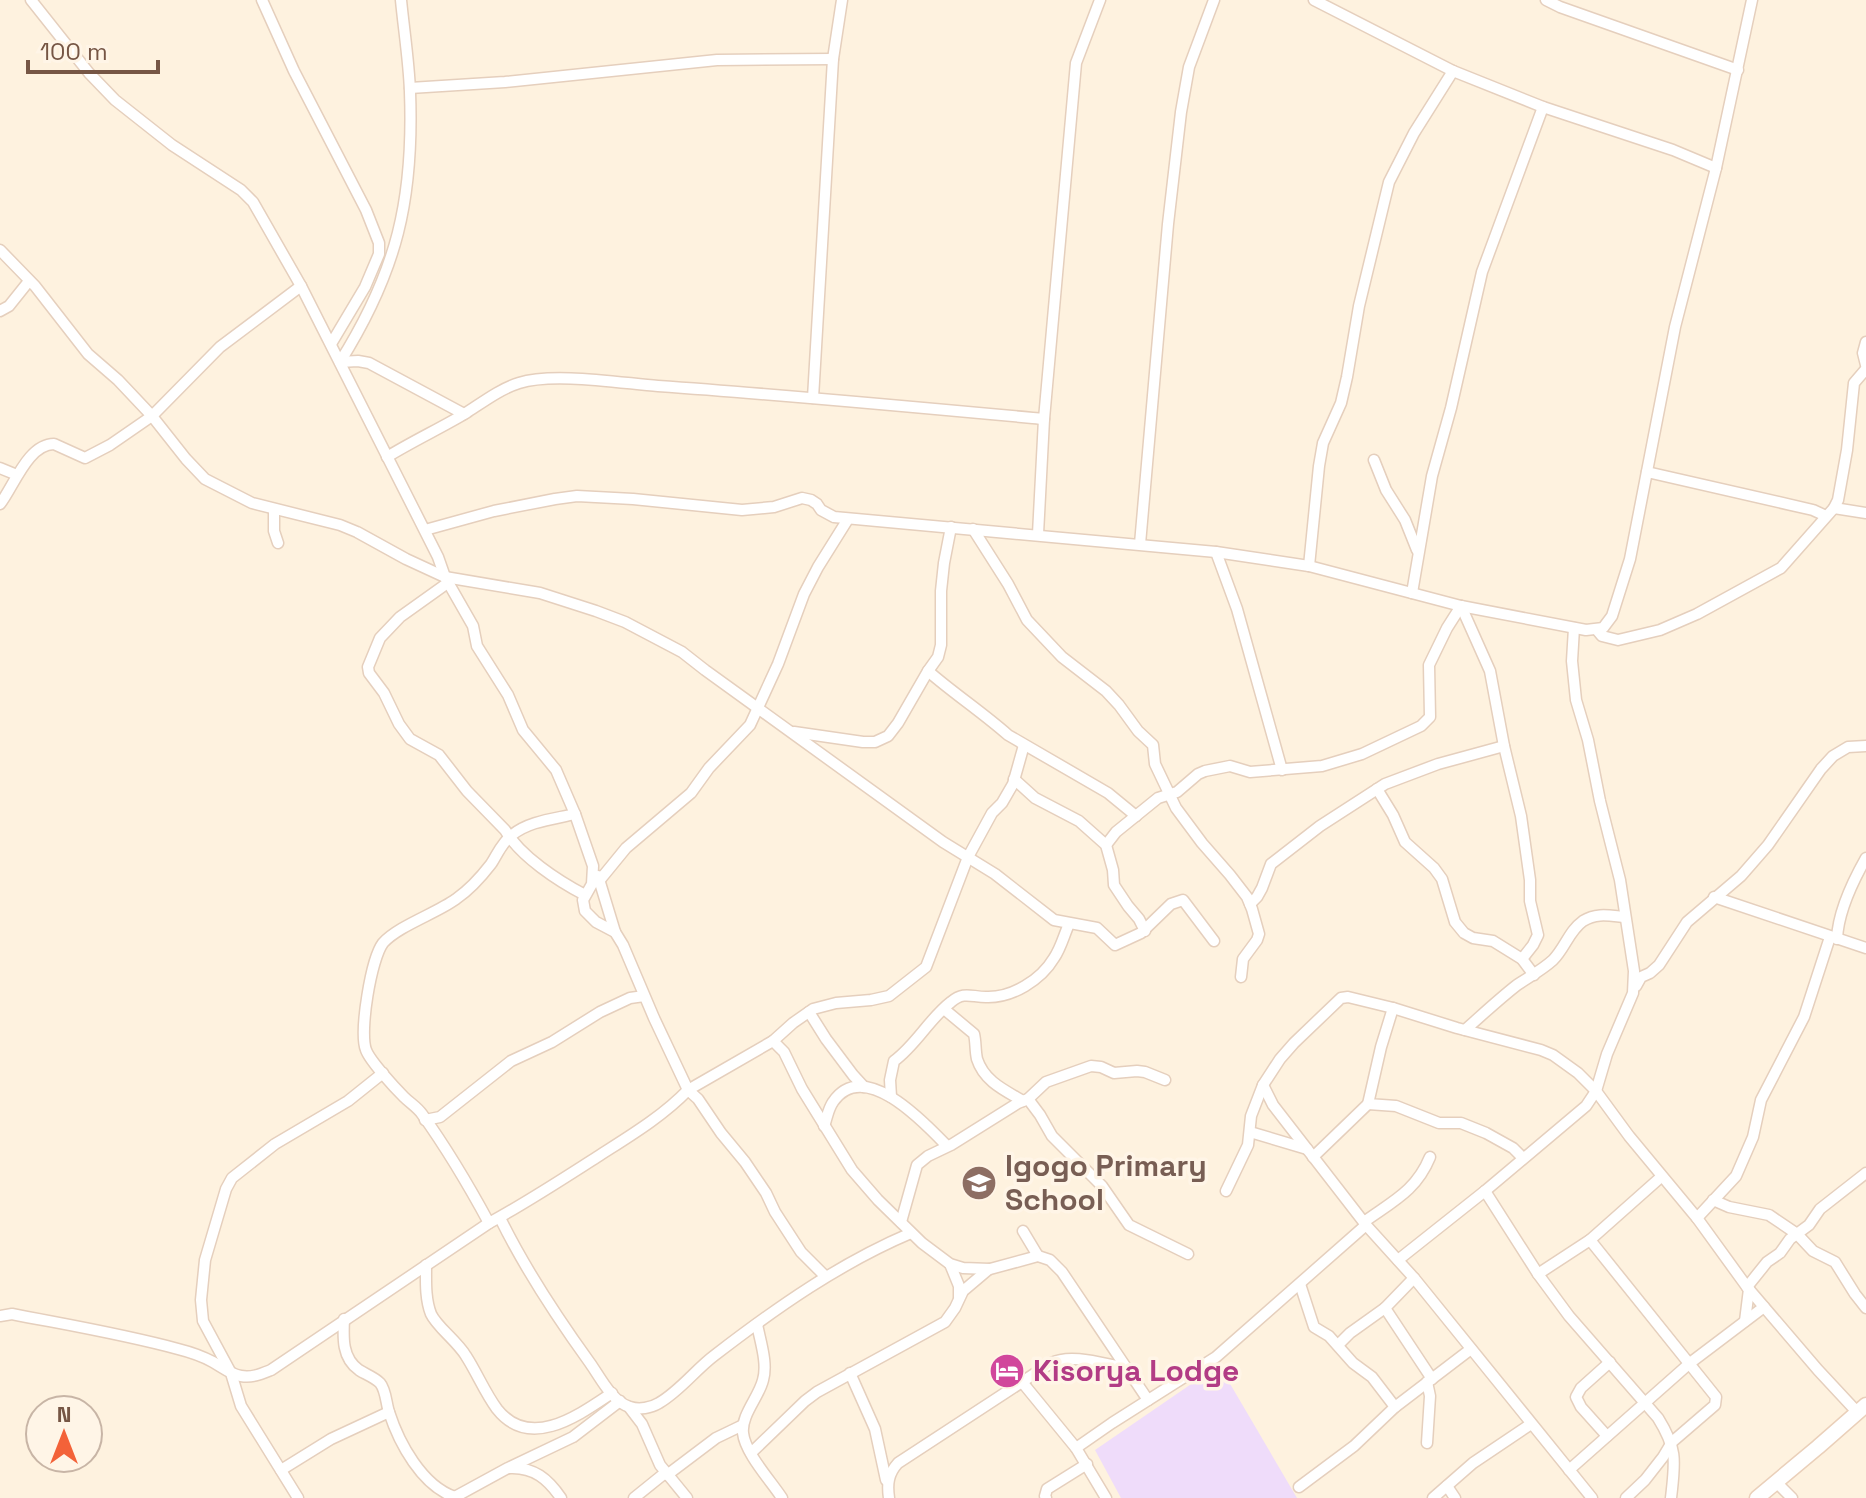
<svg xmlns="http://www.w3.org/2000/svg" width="1866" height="1498" font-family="'Space Grotesk',sans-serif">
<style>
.education{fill:#efdcfa}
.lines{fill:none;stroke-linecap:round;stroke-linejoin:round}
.minor-casing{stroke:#e5cfbd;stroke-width:13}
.secondary-casing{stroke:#ead0ba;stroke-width:17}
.minor{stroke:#fff;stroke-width:10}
.secondary{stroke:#fff;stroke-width:14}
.labels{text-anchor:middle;stroke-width:7;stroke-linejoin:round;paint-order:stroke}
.education-label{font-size:30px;font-weight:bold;fill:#785e54;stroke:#fff5e7;text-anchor:start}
.hotel-label{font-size:30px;font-weight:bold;fill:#b23c85;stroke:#fff5e7;text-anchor:start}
</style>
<rect width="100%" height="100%" fill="#fef2df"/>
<path class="education" d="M1219,1365l78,133h-176l-26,-48z"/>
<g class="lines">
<defs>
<g id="minor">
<path d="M262,0l32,71 72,139 13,33v11l-14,33 -34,57"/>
<path d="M1314,0l139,71 90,36 130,43 43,18"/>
<path d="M1546,0l14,7 178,63"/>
<path d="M410,88l95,-6 212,-22 116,-1"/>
<path d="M0,250l35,36 53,68 30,26 34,36 34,43 19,20 47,24 88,22 17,7 49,27 39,18 95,16 56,18 29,11 57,30 23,18 238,172 52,32 59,46 43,8 18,17 26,-12 30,-29 12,-4 31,41"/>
<path d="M0,311l9,-5 20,-25"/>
<path d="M1866,342l-3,11 3,12"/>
<path d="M340,362c57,-91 74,-163 70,-270 -1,-30 -6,-61 -9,-92"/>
<path d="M340,362l18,-1 11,2 95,51"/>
<path d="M813,398l20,-339 9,-59"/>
<path d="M387,457c26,-16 54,-29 79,-44 17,-11 34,-24 53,-30 34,-11 101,0 139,3 129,9 257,21 386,33"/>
<path d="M1374,460l12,30 19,30 12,30"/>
<path d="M0,468l17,7"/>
<path d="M1647,472l166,38 13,6"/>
<path d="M0,504c14,-18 28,-60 54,-60l31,14 25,-13 42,-29 68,-69 81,-61"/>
<path d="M1834,508l32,5"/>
<path d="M274,509v22l4,12"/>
<path d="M973,529l35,55 19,36 35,37 44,34 13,14 19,26 15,14 2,19 21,44 26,35 28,32 17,22 5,12 7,25 -2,6 -14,19 -2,18"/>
<path d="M425,530l69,-19 61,-12 22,-3 56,3 109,11 32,-3 28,-9 9,2 6,4 4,6 13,7 382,35 93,14 152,40 125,24 17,-2 9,-12 18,-57 45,-232 41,-159 36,-168"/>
<path d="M1038,534l6,-115 32,-356 24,-63"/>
<path d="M1140,544l28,-320 13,-112 8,-45 25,-67"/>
<path d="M1216,552l21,57 45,161"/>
<path d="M1309,566l10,-100 4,-23 18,-40 6,-26 12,-71 30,-124 25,-49 39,-62"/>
<path d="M449,582l-49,35 -20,21 -12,29 1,6 15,20 15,31 11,15 29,16 28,36 38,39c15,26 53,51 80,65"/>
<path d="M1412,593l20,-117 19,-68 31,-136 61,-165"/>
<path d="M1461,606l29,65 14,75 17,70 9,64v21l8,34 -5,10 -11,14"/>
<path d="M1597,630l5,6 16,4 42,-10 37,-16 73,-40 11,-6 53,-60 4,-8 9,-50 7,-67 12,-14"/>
<path d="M928,671c25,22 54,41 80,64l100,58 28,23"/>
<path d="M794,732l69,10h12l13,-6 10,-13 30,-52 10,-14 3,-12v-54l3,-28 7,-36"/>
<path d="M1014,779l21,19 44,23 27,24 7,25 1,15 14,21 11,13 6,12"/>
<path d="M1377,789l16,26 12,27 29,26 8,11 13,43 9,11 9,5 20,3 29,18 12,16"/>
<path d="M1106,845l10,-13 42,-34 19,-6 21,-18 7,-3 25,-5 20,6 72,-6 40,-12 59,-28 9,-9 -1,-52 18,-37 14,-22"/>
<path d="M598,876l17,56"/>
<path d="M599,881l27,-33 65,-55 18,-25 41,-43 28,-61 26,-70 14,-27 30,-48"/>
<path d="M1714,897l152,51"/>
<path d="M1250,904l7,-7 5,-9 9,-24 49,-38 65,-42 53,-20 66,-18"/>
<path d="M1837,939c1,-26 16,-58 29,-81"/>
<path d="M1636,986l5,-9 9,-4 9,-8 28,-43 54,-46 27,-31 53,-76 12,-13 15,-9 18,-1"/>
<path d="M1393,1008l-12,39 -13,57 28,2 43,17h22l25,10 27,15 10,10"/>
<path d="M944,1009l30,25c2,8 1,16 3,25 7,22 27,31 46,42"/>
<path d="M809,1012l17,27 27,36 11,12"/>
<path d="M1465,1030c17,-15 34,-31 52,-45 12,-8 25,-15 36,-25 12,-12 16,-29 30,-39 14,-9 28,-5 42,-4"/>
<path d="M773,1041l20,-18 20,-14 23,-6 35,-3 18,-4 37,-29 42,-110 24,-44 10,-10 11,-19 11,-39"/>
<path d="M1263,1085l10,20 93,120 48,53 178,220"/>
<path d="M891,1097l-1,-17 4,-19c22,-16 35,-42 57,-59 13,-11 20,-5 35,-5 26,1 55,-17 68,-39 7,-10 10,-23 15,-34"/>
<path d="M1028,1099l12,16 12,21 50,50 27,39 59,29"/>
<path d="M425,1120l15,-3 71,-56 41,-19 48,-30 30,-14 14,-2"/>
<path d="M824,1126c3,-8 4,-17 9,-24 30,-45 91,20 114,44"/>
<path d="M1250,1132l57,17"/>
<path d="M1313,1157l55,-53"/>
<path d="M1226,1191l22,-46 3,-29 12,-31 17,-26 14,-16 47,-45 7,-1 45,11 64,20 84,22 12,5 25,18 18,18 33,45 68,82 50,69 71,83 40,43"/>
<path d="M1485,1191l53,83 31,42 89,102c20,32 17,44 13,80"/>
<path d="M1713,1200l16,7 40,8 28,19 16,17 22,11 20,32 11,14"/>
<path d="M500,1218c25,51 56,98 90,145 10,14 22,39 40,44 9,3 21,1 29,-4 21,-12 37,-34 56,-48 61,-47 125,-92 196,-122"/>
<path d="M1697,1218l39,-42 17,-39 8,-37 43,-83 26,-80"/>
<path d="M901,1222l16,-57 11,-9 23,-11 67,-42 10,-4 18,-17 45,-16 10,1 13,6 23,-2 8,1 20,8"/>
<path d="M1364,1222c29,-21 52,-31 66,-65"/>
<path d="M489,1223c-20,-37 -42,-74 -67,-109 -5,-7 -12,-11 -18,-17 -9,-9 -34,-36 -38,-47 -7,-18 5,-91 17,-107 15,-17 54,-30 73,-44 13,-9 25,-22 35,-35 6,-9 11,-22 21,-29 17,-14 42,-16 63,-21"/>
<path d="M1023,1231l15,25"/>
<path d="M1590,1240l126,157 -1,8 -43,37 -9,15 -18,23 -19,18"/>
<path d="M1398,1260l87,-69 101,-85 10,-15 11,-37 26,-61 1,-22 -14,-91 -20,-79 -12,-61 -12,-40 -4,-39 2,-33"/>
<path d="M950,1264l9,22v11"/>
<path d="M426,1265c0,15 -1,34 5,49 6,13 26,27 35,42 11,17 19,37 31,53 33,42 82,6 115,-16"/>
<path d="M1538,1274l52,-34 71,-63"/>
<path d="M825,1276l-24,-24 -26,-40 -9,-19 -21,-31 -24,-29 -23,-34 -10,-9 85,-49 11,11 18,37 50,81 26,30 44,43 28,21 13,4 27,1 48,-13 12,4 12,12 86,128"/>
<path d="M1414,1278l-29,30 47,71"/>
<path d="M1300,1284l14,43 15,9 24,27 19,14 23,30"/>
<path d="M1747,1287l20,-25 13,-9 10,-14 19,-14 11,-16 46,-36"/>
<path d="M0,1316l12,-2c56,11 111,20 166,35 12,3 24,7 35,13 9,5 17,12 28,14 11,2 20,-2 30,-6l218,-147c37,-20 72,-43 108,-66 31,-20 65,-40 91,-67l-34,-72 -31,-73 -8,-13 -19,-10 -11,-11 -2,-11 9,-16 1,-18 -18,-52 -19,-44 -33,-40 -15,-35 -31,-49 -4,-20 -28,-49 -7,-20 -137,-271 -48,-84 -12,-12 -69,-45 -57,-45 -26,-27 -58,-73"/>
<path d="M344,1319c-1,19 -2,39 15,51 6,4 15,7 21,13 6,7 6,20 9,29 10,31 33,74 66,85"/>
<path d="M1745,1321l4,-32"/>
<path d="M757,1324c3,17 11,39 6,56 -4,17 -22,35 -20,53 2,20 28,48 39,65"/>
<path d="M1338,1345l12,-12 35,-25"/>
<path d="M850,1373l25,56 11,51"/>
<path d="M1022,1382l54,66 30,50"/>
<path d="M1427,1382l3,14 -3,47"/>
<path d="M629,1407l13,17 18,41 27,33"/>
<path d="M1607,1436l-26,-29 -5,-10 5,-9 29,-26"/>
<path d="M1076,1448l36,-25 104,-66 150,-132"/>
<path d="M751,1453l54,-52 12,-9 128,-70 10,-14 8,-17 26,-22"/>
<path d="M510,1468c24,-1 38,11 51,30"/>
<path d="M281,1470l50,-31 58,-27"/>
<path d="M1569,1470l121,-107 74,-56"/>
<path d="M667,1475l49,-37 27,-13"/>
<path d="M1776,1482l16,16"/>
<path d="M1447,1486l8,12"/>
<path d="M1299,1487l55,-41 41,-39 76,-58"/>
<path d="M298,1498l-57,-92 -10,-33 -28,-52 -2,-21 4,-40 21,-71 6,-11 43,-34 73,-43 35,-28"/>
<path d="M453,1498l55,-30 65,-31 47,-36"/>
<path d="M634,1498l31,-25"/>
<path d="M889,1498c-2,-14 -1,-24 9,-35l153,-100c21,-10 52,1 75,5"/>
<path d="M1046,1498l-1,-2 2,-7 40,-25"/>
<path d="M1433,1498l40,-35 58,-39"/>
</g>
<path id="secondary" d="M1757,1498l61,-51 48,-42"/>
</defs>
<use href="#minor" class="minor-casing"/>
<use href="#secondary" class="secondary-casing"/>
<use href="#minor" class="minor"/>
<use href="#secondary" class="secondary"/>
</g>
<defs>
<symbol id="school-disc" viewBox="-11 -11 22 22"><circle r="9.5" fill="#8d6e63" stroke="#fff5e7"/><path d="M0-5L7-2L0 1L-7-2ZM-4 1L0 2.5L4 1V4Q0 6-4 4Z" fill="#fff"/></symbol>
<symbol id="hotel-disc" viewBox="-11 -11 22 22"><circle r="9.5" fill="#d1479c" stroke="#fff5e7"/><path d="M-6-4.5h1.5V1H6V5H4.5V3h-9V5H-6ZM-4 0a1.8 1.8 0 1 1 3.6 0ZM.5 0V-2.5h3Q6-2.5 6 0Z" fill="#fff"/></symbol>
</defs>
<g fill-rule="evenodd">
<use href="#school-disc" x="959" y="1163" width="40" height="40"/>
<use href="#hotel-disc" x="987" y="1351" width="40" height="40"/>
</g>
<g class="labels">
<g class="education-label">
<text x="1005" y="1176">Igogo Primary<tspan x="1005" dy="34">School</tspan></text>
</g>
<g class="hotel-label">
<text x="1033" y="1381">Kisorya Lodge</text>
</g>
</g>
<g transform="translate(64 1434)"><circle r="38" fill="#fff5e7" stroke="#c8b5a6" stroke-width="2"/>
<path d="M0-6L14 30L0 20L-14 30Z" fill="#f36239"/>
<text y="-12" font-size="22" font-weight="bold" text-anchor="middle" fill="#765645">N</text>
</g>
<path d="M28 60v12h130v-12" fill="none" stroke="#765645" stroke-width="4"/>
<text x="40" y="60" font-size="24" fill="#765645" stroke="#fff5e7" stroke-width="6" paint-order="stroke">100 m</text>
</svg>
